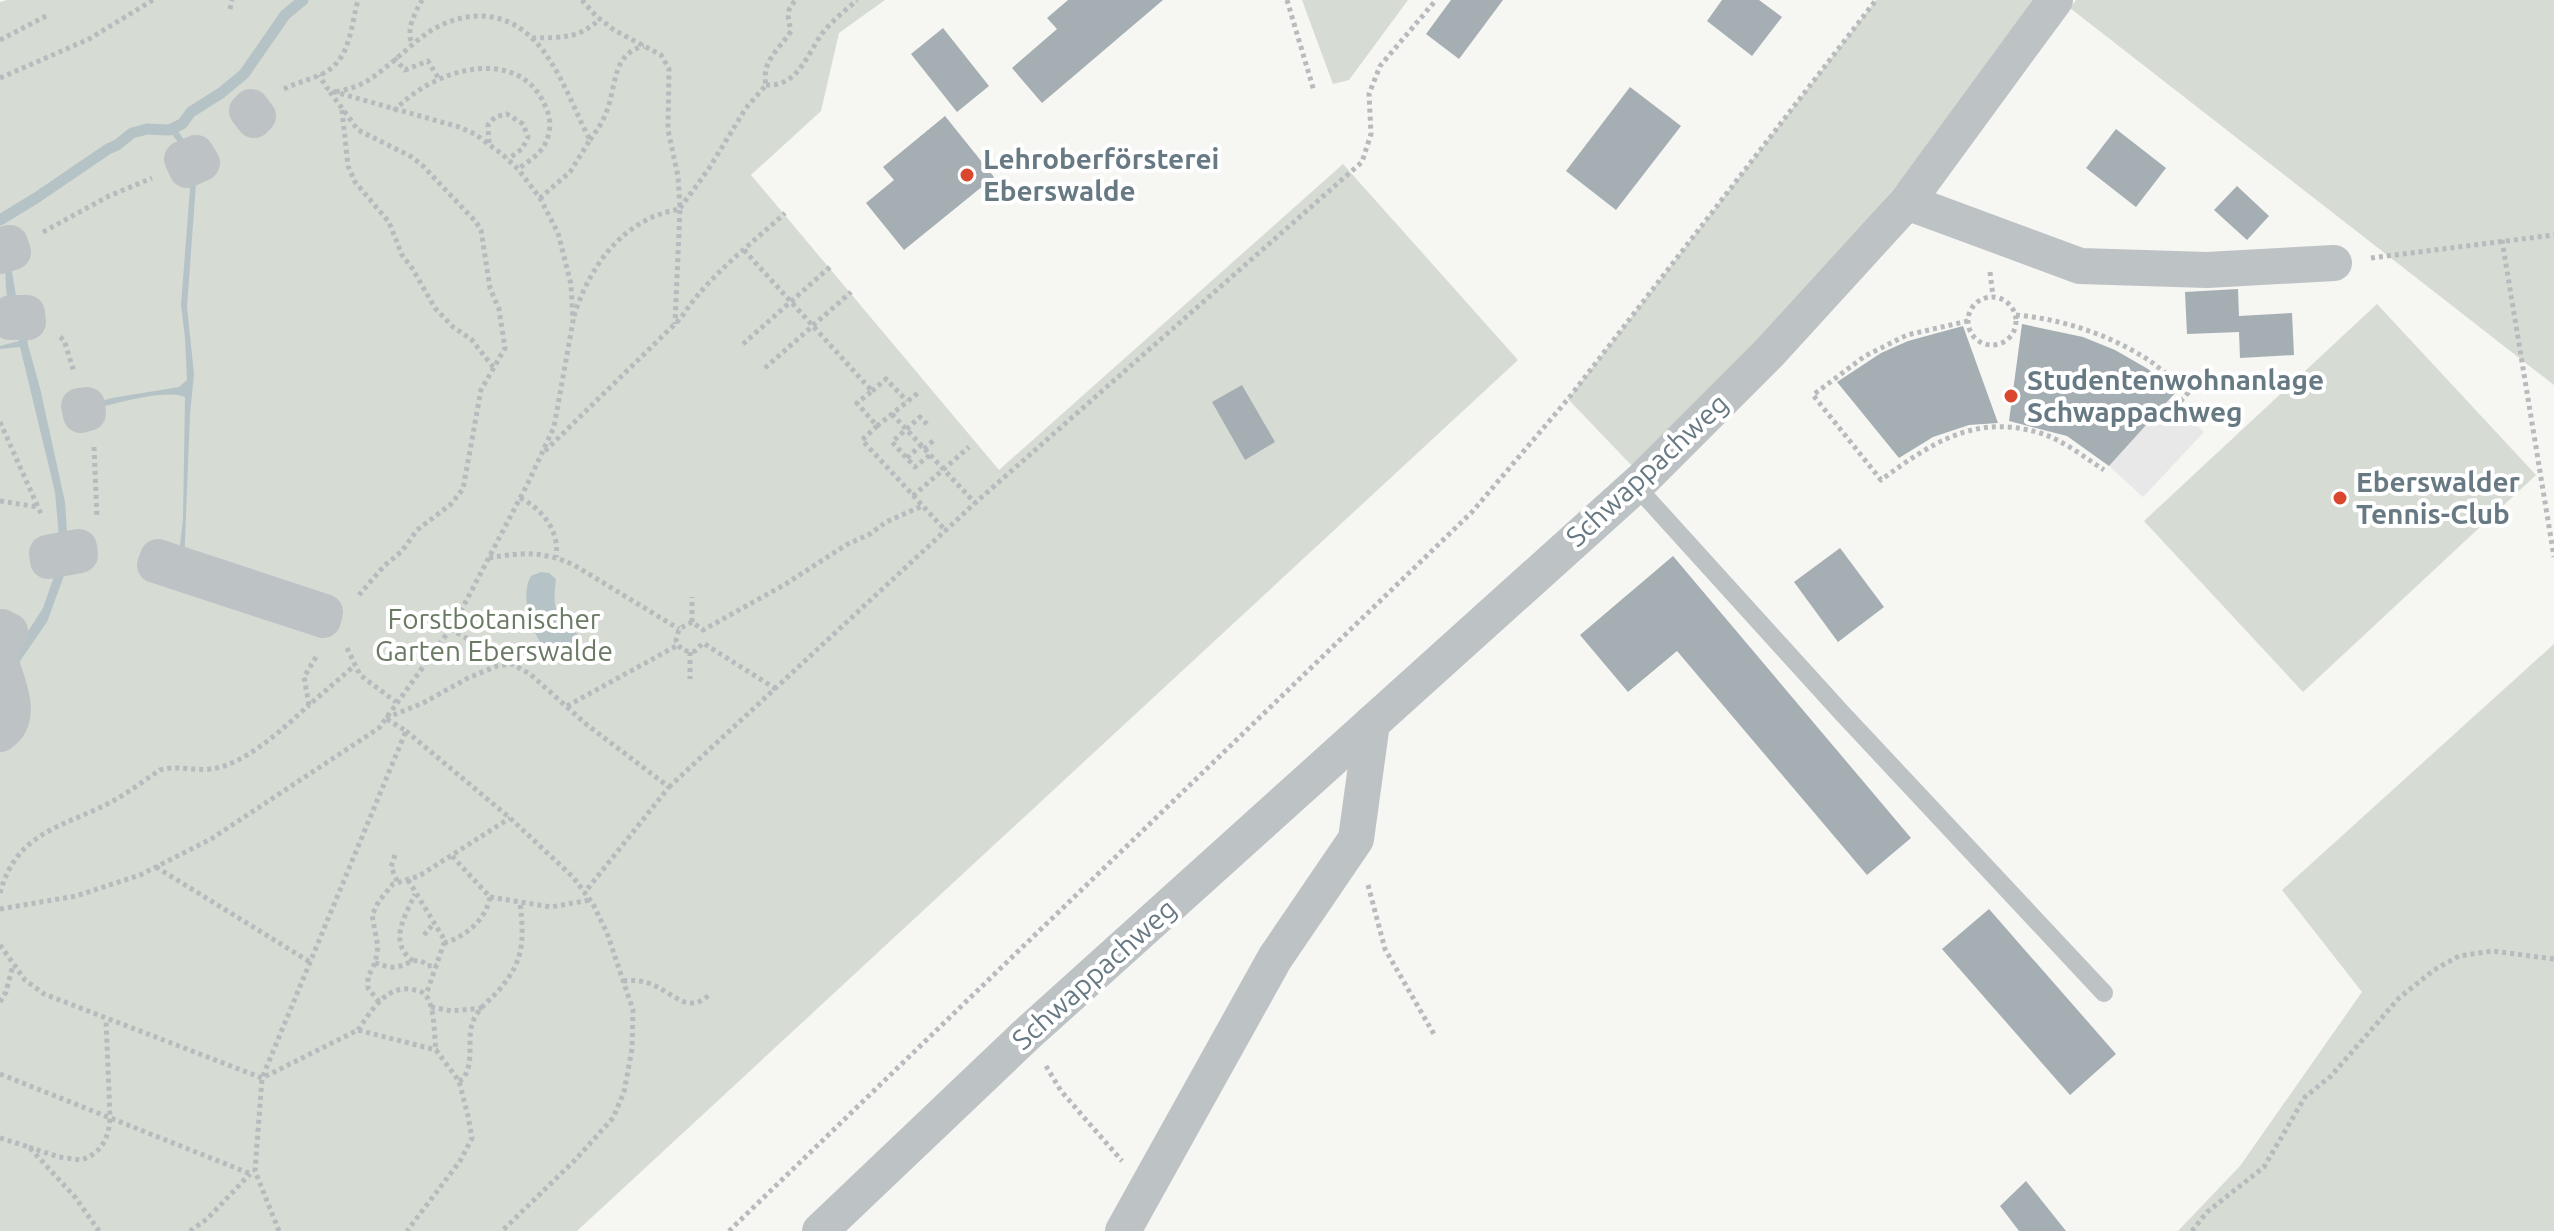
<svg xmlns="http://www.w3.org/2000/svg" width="2554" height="1231" font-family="Ubuntu,sans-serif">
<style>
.built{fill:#e7e8e7}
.green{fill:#d6dbd3}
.water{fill:#b5c3c6}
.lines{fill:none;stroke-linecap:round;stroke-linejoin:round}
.stream{stroke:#b5c3c6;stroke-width:11}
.building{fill:#a5aeb3}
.path{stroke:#b8bbbd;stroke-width:5;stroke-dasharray:4 4;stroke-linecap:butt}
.lane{stroke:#bdc2c5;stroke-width:18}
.street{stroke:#bdc2c5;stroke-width:36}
.poi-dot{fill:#db462f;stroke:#fff;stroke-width:3}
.labels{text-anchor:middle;stroke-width:8;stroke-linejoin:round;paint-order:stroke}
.poi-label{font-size:28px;font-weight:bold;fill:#677983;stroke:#fff;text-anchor:start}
.street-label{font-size:28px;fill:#677983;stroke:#fff}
.park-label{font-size:28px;fill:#6b7a65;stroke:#fff}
</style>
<rect width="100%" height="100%" fill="#f6f6f3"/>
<path class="built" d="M2169,400l35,32 -61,65 -34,-31z"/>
<g class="green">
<path d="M7,0h878l-46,33 -18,78 -70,64 248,295 344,-306 175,196 -941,871h-577v-1229z"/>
<path d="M1302,0h106l-59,80 -16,4z"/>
<path d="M1876,0h163l-78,110 -157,185 -170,173 -66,-69z"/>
<path d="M2076,0h478v385l-484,-377z"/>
<path d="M2377,304l159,171 -233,217 -159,-171z"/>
<path d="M2554,644v587h-376l62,-65 122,-174 -80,-102z"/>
</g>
<g class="water">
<path d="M176,128l14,21 6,34 -9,124 7,67 -4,40 -6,152 -6,-2 5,-45 2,-122c-20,-9 -74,8 -97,13l-1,-5 25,-7 67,-11 8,-7 -2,-42 -4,-33 10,-129 -6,-24 -16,-22z"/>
<path d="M9,253l7,43 10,26 2,23 12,43 25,114 4,60 -22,60 -29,42v-17l25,-39 15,-43 2,-17 -5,-56 -35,-145 -20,2v-3l19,-5c-9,-30 -19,-57 -10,-88z"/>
<path d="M541,572l8,1 7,6c-5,39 3,36 26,60l-3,15c-32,27 -65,-50 -48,-78z"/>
</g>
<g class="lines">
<path class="stream" d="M0,220l36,-22 72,-49 9,-4 15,-12 15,-4 22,1 13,-6 9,-12 30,-19 23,-19 41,-59 18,-15"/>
</g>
<g class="building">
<path d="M1068,0h95l-121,103 -30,-35 45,-39 -10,-11z"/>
<path d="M1451,0h52l-44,59 -33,-25z"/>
<path d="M1722,0h37l23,17 -30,39 -45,-35z"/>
<path d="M943,28l46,58 -32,26 -46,-58z"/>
<path d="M1630,87l51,39 -65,84 -50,-39z"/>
<path d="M945,116l49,61 -90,73 -38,-47 28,-23 -11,-13z"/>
<path d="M2116,129l50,39 -30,39 -50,-39z"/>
<path d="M2237,186l32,30 -22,24 -33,-30z"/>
<path d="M2238,289l1,27 53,-3 2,42 -54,3 -1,-26 -52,2 -2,-42z"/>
<path d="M2022,324l61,13 32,13 33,19 28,23 -67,74 -42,-30 -58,-15z"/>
<path d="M1963,326l35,97 -29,2 -36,12 -34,21 -62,-76 44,-29 27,-12z"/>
<path d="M1242,385l33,57 -30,18 -33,-58z"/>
<path d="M1840,548l44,59 -46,35 -44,-60z"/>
<path d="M1673,556l238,282 -44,37 -190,-224 -49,41 -48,-57z"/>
<path d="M1989,909l127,145 -46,41 -128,-146z"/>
<path d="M2026,1181l40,50h-47l-19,-25z"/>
</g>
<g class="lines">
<g class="path">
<path d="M582,0l14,16 18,14 47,25 8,14 -1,61 10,46 2,33"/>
<path d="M1287,0l27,91"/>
<path d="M230,9l2,-9"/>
<path d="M532,38c29,-1 45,2 68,-19"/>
<path d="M0,40l46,-24"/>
<path d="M411,41c-4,-14 4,-28 11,-41"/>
<path d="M394,58l11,12 23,-9 11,18"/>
<path d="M0,78l89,-39 64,-39"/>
<path d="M766,85c33,2 41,-32 58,-54 10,-12 22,-21 33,-31"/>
<path d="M284,89c12,-6 24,-9 36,-14 31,-14 30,-46 38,-75"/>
<path d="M330,92l28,38 54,27 11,9 53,56 5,8 9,58 9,21 6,39 -24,42 -18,99 -12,15 -34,26 -15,21 -18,15 -25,29"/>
<path d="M336,92c12,-3 25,-6 34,-13 20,-13 38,-32 57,-46 15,-10 34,-17 52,-17 66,0 86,77 111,124l-20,32 -30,26"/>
<path d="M342,110l6,56 7,16 34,40 13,33 10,13 23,40 18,19 18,12 23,29"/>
<path d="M394,111c39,-43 130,-70 154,2 4,12 1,26 -6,36 -6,8 -16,14 -24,20"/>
<path d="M590,140c6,-9 12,-16 16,-27 11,-26 5,-59 38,-67"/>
<path d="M489,143l-1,-18 7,-8 12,-3 16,10 5,13 -6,12 -14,10"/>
<path d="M680,208l28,-38 38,-62 20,-23c-5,-24 13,-35 25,-54 -3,-14 -6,-20 5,-31"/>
<path d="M43,232l66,-36 43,-18"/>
<path d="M2502,240l52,317"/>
<path d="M744,250l128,141 -15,12 20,23 -15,14 84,91"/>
<path d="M2371,258l183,-23"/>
<path d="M1990,272l3,24"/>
<circle cx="1992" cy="321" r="24"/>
<path d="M2016,315c46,4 95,20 134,46 13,9 25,22 38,32l-12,13"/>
<path d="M574,316c16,-51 50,-98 106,-107l-5,115"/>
<path d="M1968,321l-61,14 -42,21 -52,39 68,85c49,-36 94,-67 159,-47 23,7 44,24 64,37"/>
<path d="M60,337l4,3 10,32"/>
<path d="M743,344l87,-77"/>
<path d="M765,368l86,-76"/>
<path d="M872,391l14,-12 21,22"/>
<path d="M892,414l83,89"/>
<path d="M0,422l42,94"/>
<path d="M927,424l-7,-7 -28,25 23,25 15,-12"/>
<path d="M877,426l41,-33"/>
<path d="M94,447l3,70"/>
<path d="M924,449l10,-9"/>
<path d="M545,451l136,-133c26,-41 68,-72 104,-105"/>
<path d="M907,458l14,-13"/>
<path d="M913,496l56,-49"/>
<path d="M520,498c23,11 40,34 36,59"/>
<path d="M0,501l38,6"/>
<path d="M489,558c33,-6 54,-7 85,7l105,64"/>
<path d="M692,622v-25"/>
<path d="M450,629l62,35"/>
<path d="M347,648l13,27 36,27"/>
<path d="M690,652v27"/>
<path d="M316,657l-12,20 5,28 45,-39"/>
<path d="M776,689l-73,-46 -8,8c-10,1 -15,-1 -19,-11l3,-11 13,-7 11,8 81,-45 62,-40 24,-11 16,-12 36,-16"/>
<path d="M567,706l111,-61"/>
<path d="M386,718l37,-15 45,-25 29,-12 15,-2 18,10 56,50 83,63 -84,105"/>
<path d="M406,731l104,87 63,59 20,27 14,29 26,77 -1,39 -8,43 -11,26 -38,42 -73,71"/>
<path d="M669,787l306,-284 387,-341 9,-28 -2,-40 11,-28 56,-66"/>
<path d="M395,855l-4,12 7,16"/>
<path d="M156,867l154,95"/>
<path d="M408,880l36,59v4l-18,52"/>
<path d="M1368,885l17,64 50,87"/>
<path d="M0,893c17,-63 65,-66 113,-92 16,-9 32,-21 47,-31 17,-5 33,1 50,-1 34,-3 75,-42 99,-64"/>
<path d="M490,897l61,10 39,-7"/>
<path d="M0,909l76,-13 64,-21 71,-36 168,-111 75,-104 74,-141 26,-56 19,-106 -2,-37 -13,-51 -18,-35 -22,-29 -15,-14 -28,-21 -16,-7 -124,-35 -8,-4 -8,-13"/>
<path d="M424,935l10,-12"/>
<path d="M444,943c21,-6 42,-23 46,-46l-39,-42"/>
<path d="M0,945l25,35 19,14 218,84 96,-48 78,20 23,31 9,35 4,22 -12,23 -53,70"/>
<path d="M413,961c-26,-19 -7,-46 2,-67"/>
<path d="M375,963c7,2 14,5 21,4 13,-2 21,-13 31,-1l10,-1"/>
<path d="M623,981c37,-5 50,24 71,22 6,0 12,-6 17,-9"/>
<path d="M0,1002l6,-10 7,-27"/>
<path d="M379,1002l-11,-14v-11l7,-14 3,-16 -6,-32 7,-14 14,-17 26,-8 91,-58"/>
<path d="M431,1007l21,4 30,-3"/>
<path d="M358,1030c14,-20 29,-47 57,-40 7,1 11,4 14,11 6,14 5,34 7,49"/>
<path d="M1046,1066l15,25 61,70"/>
<path d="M0,1074l251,100"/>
<path d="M459,1081l4,-2c13,-19 2,-41 11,-60 5,-11 17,-20 25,-29 26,-30 25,-51 21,-88"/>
<path d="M0,1138l29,9 46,50 24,34"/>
<path d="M29,1147l30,10 22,3c21,-7 28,-22 29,-43l-4,-97"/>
<path d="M190,1231l17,-12 43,-45"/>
<path d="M279,1231l-24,-60 7,-93 144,-347 -21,-13"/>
<path d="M729,1231l743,-719 96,-113 308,-399"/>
<path d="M2192,1231l15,-19 57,-45 41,-70 26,-21 68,-78 35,-28 25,-14 33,-5 62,8"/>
</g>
<path class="lane" d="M1635,485l206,227 263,281"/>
<g class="street">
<path d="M251,107l7,9 -4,4 -7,-9z"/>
<path d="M196,153l6,10 -15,7 -5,-11z"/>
<path d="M1907,202l173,64 127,4 127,-7"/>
<path d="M0,245l10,-2 3,9 -12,4 -1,-3"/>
<path d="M11,313h16l1,9h-18z"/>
<path d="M87,405l1,8 -7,2 -2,-9z"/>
<path d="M79,547l1,8 -32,6 -1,-8z"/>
<path d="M158,557l167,55 -2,8 -168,-55z"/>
<path d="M0,631l2,-4 8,4 -10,22"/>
<path d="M0,659c7,25 25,58 0,75"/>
<path d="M820,1231l206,-196 618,-557 125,-125 138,-151 148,-202"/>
<path d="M1123,1231l152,-273 81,-119 16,-116"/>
</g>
</g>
<g class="poi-dot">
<circle cx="967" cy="175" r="8"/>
<circle cx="2011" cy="396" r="8"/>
<circle cx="2340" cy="498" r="8"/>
</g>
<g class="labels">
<g class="poi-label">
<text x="983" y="169">Lehroberförsterei<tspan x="983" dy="32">Eberswalde</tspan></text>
<text x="2027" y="390">Studentenwohnanlage<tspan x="2027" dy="32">Schwappachweg</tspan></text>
<text x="2356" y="492">Eberswalder<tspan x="2356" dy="32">Tennis-Club</tspan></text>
</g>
<g class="street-label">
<text transform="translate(1647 470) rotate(-43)" y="10">Schwappachweg</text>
<text transform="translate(1094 974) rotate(-42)" y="10">Schwappachweg</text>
</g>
<g class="park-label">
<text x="494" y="629">Forstbotanischer<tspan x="494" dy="32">Garten Eberswalde</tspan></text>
</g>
</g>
</svg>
